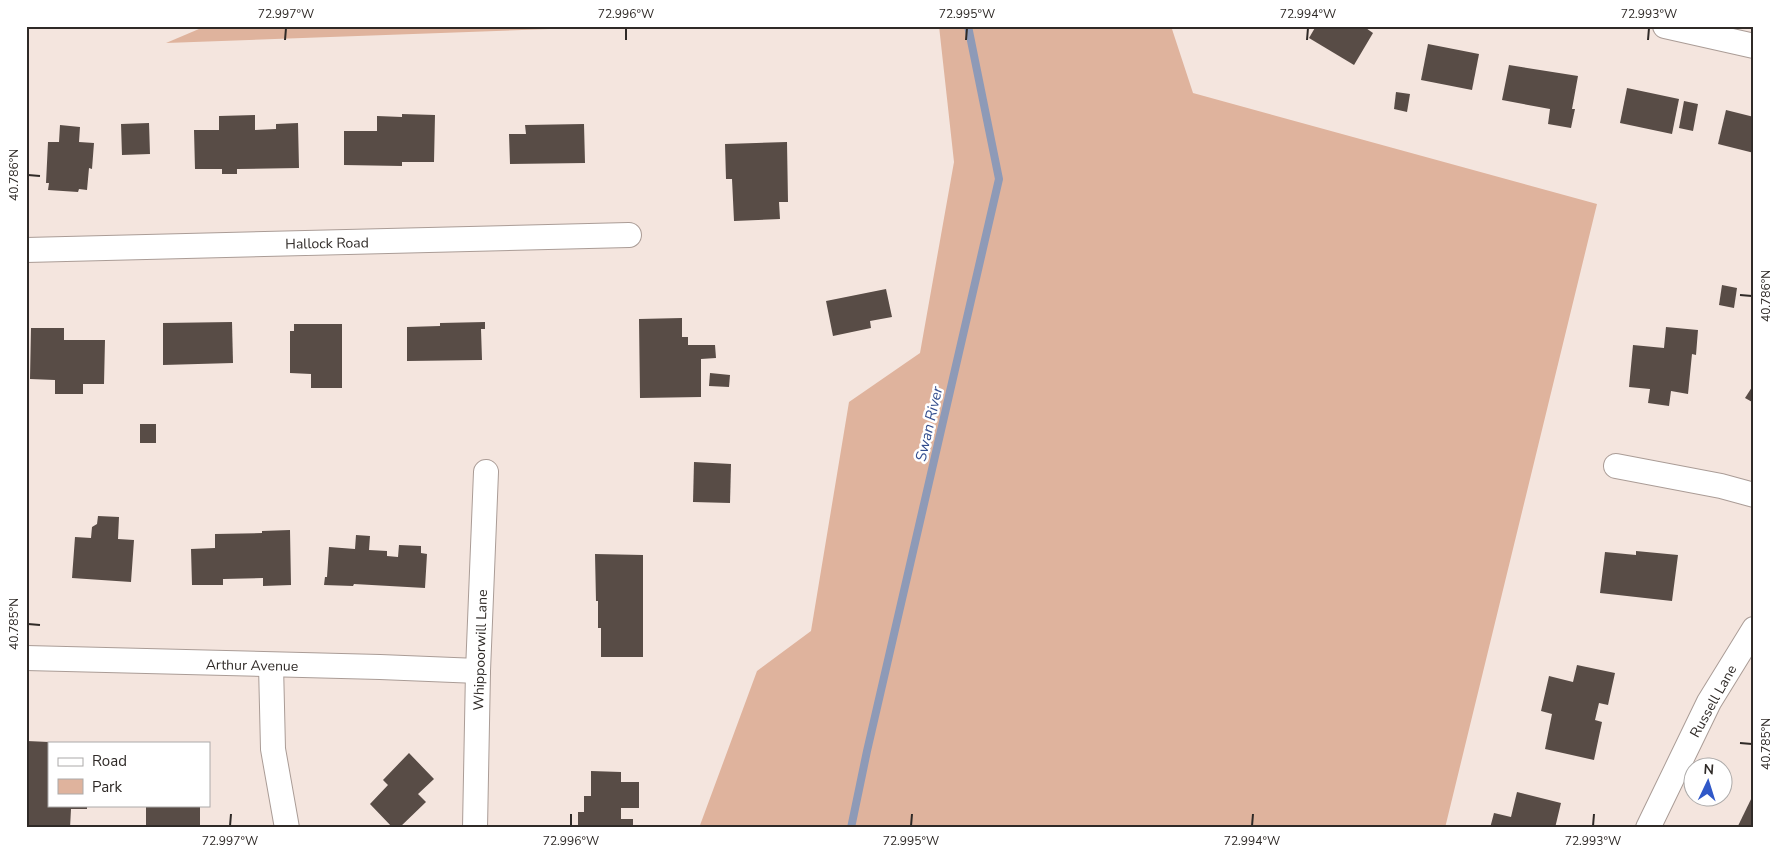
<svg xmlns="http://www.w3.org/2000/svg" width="1780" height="854" font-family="'Nunito Sans',sans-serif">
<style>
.green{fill:#dfb39d}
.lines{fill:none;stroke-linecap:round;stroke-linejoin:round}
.stream{stroke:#8e9ab7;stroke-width:8}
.building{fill:#584c46}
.minor-casing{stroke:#aa9c96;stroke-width:26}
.minor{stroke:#fff;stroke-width:24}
.ticks{fill:none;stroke:#2f2a27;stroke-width:2}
.labels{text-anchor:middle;stroke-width:5;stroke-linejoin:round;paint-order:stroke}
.street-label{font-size:14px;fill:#2f2a27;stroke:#fff}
.water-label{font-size:15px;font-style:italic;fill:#344e8e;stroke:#fff}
.neatline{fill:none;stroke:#2f2a27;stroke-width:2}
.ticks-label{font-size:12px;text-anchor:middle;fill:#2f2a27}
</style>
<rect width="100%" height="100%" fill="#f4e5de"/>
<g class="green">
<path d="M206,26h428l-468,17z"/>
<path d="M939,26h232l22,67 404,111 -152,624h-746l58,-157 54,-40 38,-229 71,-49 34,-191z"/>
</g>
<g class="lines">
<path class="stream" d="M851,828l16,-77 132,-572 -31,-153"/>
</g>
<g class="building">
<path d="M1316,26h47l10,7 -19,32 -45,-27z"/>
<path d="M1428,44l51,10 -7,36 -51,-10z"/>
<path d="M1509,65l69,11 -6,33h3l-4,19 -23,-4 2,-15 -48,-9z"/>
<path d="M1627,88l52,11 -7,35 -52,-11z"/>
<path d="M1396,92l14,2 -3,18 -13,-3z"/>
<path d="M1684,101l14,3 -5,27 -14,-3z"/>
<path d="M1726,110l28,7v36l-36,-9z"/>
<path d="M402,114l33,1 -1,47h-32v4l-58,-1v-34h33v-15l25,1z"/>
<path d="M255,115v15l21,-1v-5l22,-1 1,45 -62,1v5h-15v-5h-27l-1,-39h25v-14z"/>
<path d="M149,123l1,31 -28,1 -1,-31z"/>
<path d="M584,124l1,39 -75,1 -1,-30h17l-1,-9z"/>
<path d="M60,125l20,2 -1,15 15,1 -2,26 -3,-1 -2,22 -8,-1 -1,3 -30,-2 1,-7h-3l2,-41h11z"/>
<path d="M787,142l1,60h-9l1,17 -46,2 -2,-42h-6l-1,-35z"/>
<path d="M1722,285l15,3 -3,20 -15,-3z"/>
<path d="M886,289l6,28 -22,4 1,7 -38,8 -7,-35z"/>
<path d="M682,318v19h6v8h27l1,13 -15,1v38l-61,1 -1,-79z"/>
<path d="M232,322l1,41 -70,2v-42z"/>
<path d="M485,322v7h-4l1,31 -75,1v-34l33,-1v-3z"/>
<path d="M294,324h48v64h-31v-14l-21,-1v-42h4z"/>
<path d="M1666,327l32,3 -2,25 -4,-1 -4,40 -17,-3 -2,15 -21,-3 2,-14 -21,-2 4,-42 31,3z"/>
<path d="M31,328h33v12h41l-1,44h-21v10h-28v-14l-25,-1z"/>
<path d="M710,373l20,2 -1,12 -20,-1z"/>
<path d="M1754,384v19l-9,-5z"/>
<rect x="140" y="424" width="16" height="19"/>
<path d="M694,462l37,2 -1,39 -37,-1z"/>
<path d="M98,516l21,1 -1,22 16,1 -3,42 -59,-4 3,-41 16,1 1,-11 5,-3z"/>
<path d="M290,530l1,55 -28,1v-8l-40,1v6h-31l-1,-36 24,-1v-14l47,-1v-2z"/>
<path d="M356,535l14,1 -1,14 18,1v5l11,1 1,-12 22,1v7l6,1 -2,34 -71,-4 -1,2 -29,-1 1,-8h2l2,-30 26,2z"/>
<path d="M1636,551l42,4 -6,46 -72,-8 5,-41 31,3z"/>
<path d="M595,554l48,1v102h-42v-29h-3v-27h-2z"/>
<path d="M1577,665l38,8 -7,32 -9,-2 -4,17 7,2 -8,38 -49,-11 7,-35 -11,-3 8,-35 24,6z"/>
<path d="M27,741l22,1v63h38v4h-16l-1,19h-44z"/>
<path d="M409,753l25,26 -16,15 8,8 -27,26h-6l-23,-24 18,-19 -5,-5z"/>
<path d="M591,771l30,1v10h18v26h-18v11h12v9h-55v-16h6v-16h7z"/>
<path d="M1517,792l44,11 -6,25h-65l4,-15 17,4z"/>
<path d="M1754,793v35h-17z"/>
<path d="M146,805h54v21l-8,-1 -1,3h-45z"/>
</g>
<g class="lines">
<defs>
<g id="minor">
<path d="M1665,26l89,20"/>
<path d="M26,250l603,-15"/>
<path d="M1616,466l105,20 33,9"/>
<path d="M26,658l354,9 98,4"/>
<path d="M271,665l2,84 14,79"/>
<path d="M475,828l3,-157 8,-199"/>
<path d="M1648,828l61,-126 45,-73"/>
</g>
</defs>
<use href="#minor" class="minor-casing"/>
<use href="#minor" class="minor"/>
</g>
<path class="ticks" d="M285,40l1,-12M626,40v-12M966,40l1,-12M1307,40l1,-12M1648,40l1,-12M28,175l12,1M1740,295l12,1M28,624l12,1M1740,743l12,1M230,826l1,-12M571,826v-12M911,826l1,-12M1252,826l1,-12M1593,826l1,-12"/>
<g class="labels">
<g class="street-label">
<text transform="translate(327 243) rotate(-1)" y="5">Hallock Road</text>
<text transform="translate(480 650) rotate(-88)" y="5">Whippoorwill Lane</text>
<text transform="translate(252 665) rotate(1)" y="5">Arthur Avenue</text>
<text transform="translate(1713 701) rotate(-61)" y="5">Russell Lane</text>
</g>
<g class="water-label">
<text transform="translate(929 424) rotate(-77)" y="5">Swan River</text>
</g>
</g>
<rect width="1780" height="854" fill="none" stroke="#ffffff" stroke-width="55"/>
<rect x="48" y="742" width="162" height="65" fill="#ffffff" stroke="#acaaa9"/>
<rect x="58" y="758" width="25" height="8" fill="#ffffff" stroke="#acaaa9"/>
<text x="92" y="766" font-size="15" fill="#2f2a27">Road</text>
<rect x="58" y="779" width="25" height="15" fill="#dfb39d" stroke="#acaaa9"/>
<text x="92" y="792" font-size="15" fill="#2f2a27">Park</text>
<g transform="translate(1708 782) rotate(4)"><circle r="24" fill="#ffffff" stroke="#acaaa9"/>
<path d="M0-4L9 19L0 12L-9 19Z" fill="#3058c8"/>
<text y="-8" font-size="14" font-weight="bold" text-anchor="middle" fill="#2f2a27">N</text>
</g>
<rect x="28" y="28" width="1724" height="798" class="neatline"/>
<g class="ticks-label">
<text x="286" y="18">72.997°W</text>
<text x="626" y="18">72.996°W</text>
<text x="967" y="18">72.995°W</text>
<text x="1308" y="18">72.994°W</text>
<text x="1649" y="18">72.993°W</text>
<text transform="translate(14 175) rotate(-90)" y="4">40.786°N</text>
<text transform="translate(1766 296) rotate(-90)" y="4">40.786°N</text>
<text transform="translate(14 624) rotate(-90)" y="4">40.785°N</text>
<text transform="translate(1766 744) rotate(-90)" y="4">40.785°N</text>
<text x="230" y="845">72.997°W</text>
<text x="571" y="845">72.996°W</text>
<text x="911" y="845">72.995°W</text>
<text x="1252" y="845">72.994°W</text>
<text x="1593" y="845">72.993°W</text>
</g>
</svg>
